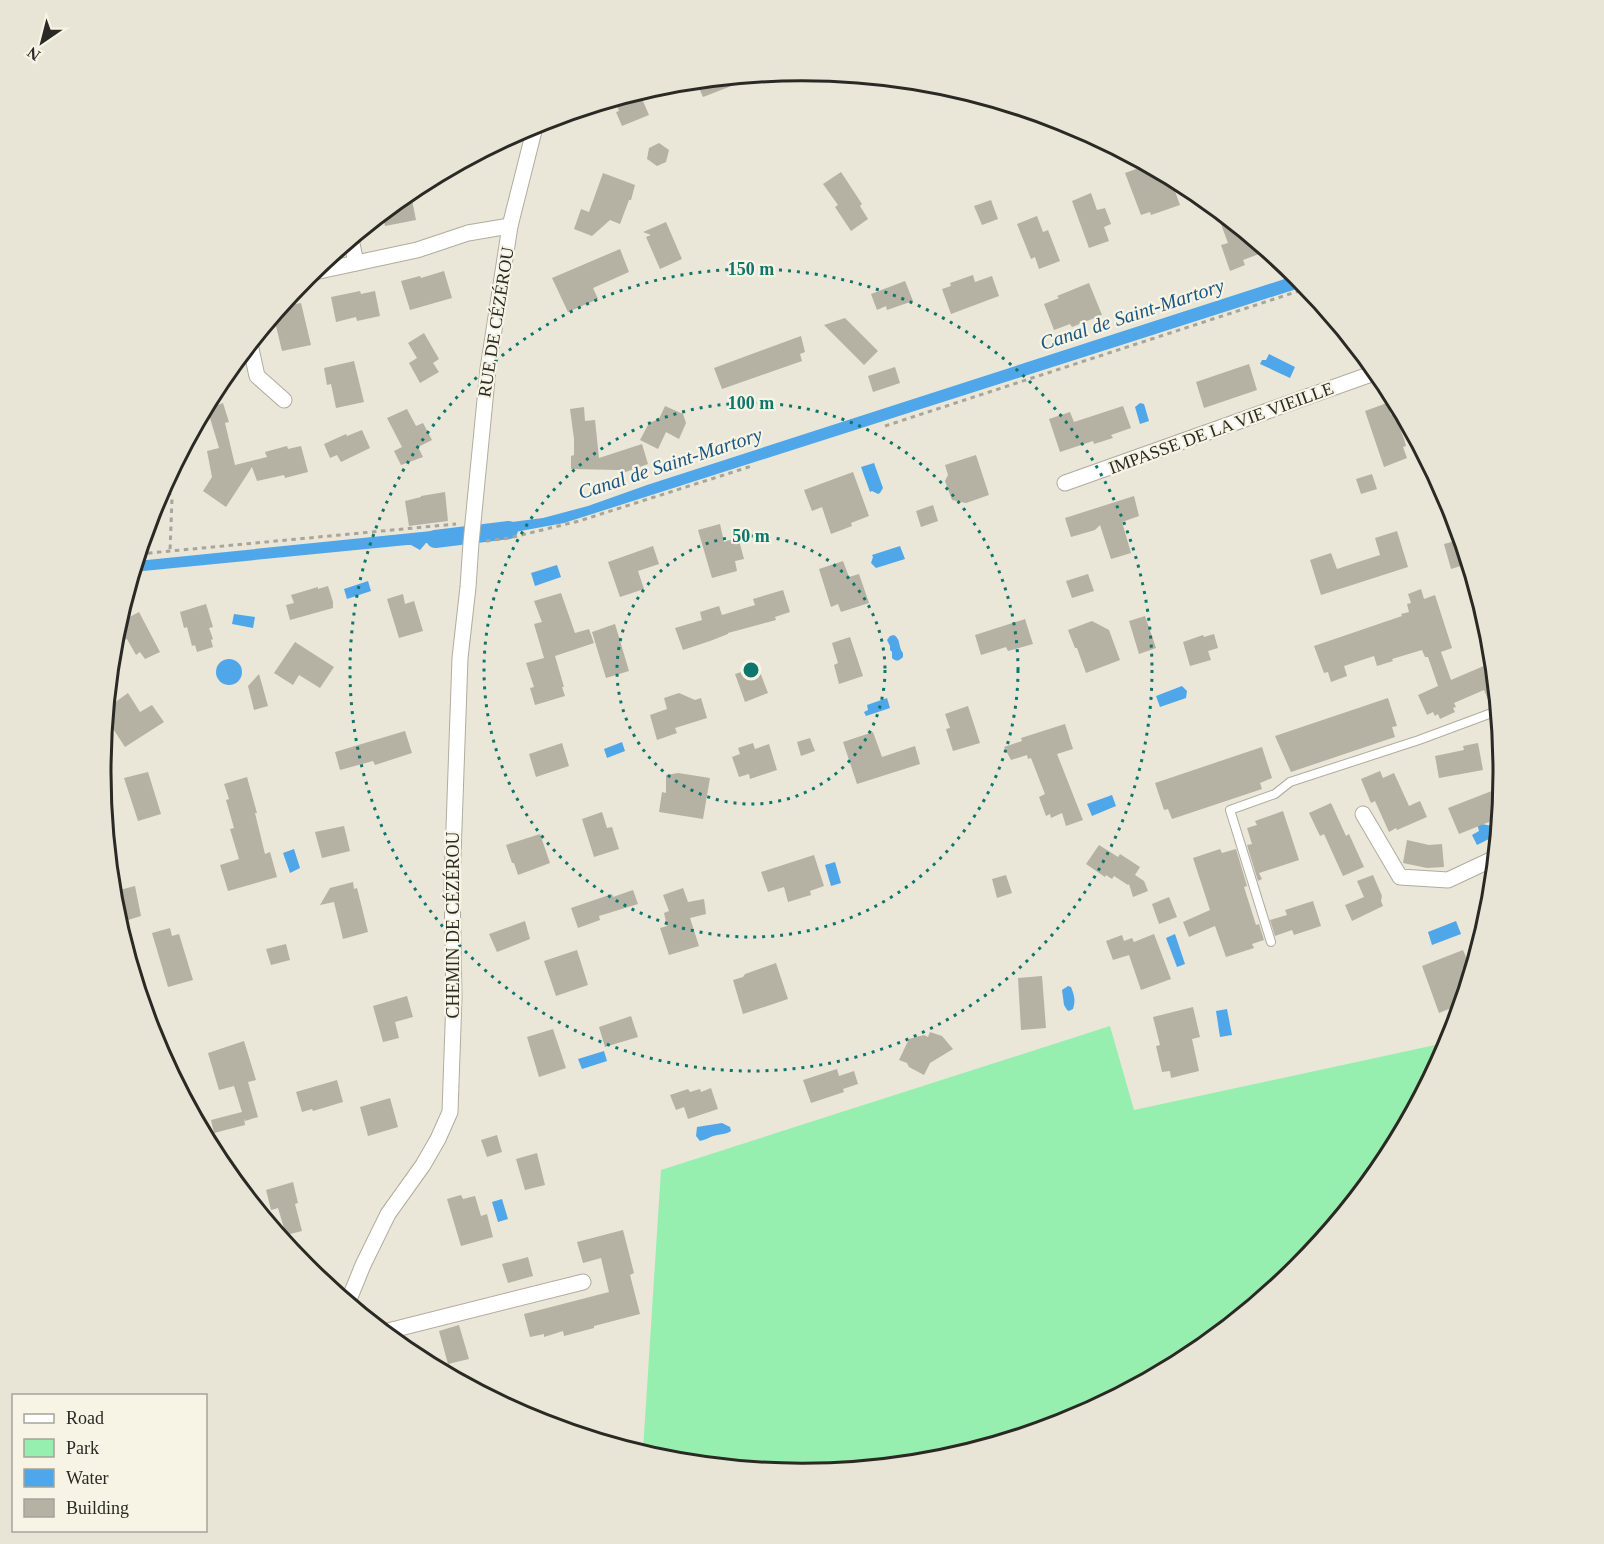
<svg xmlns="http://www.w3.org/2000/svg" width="1604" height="1544" font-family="'Times New Roman',serif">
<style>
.green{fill:#96efaf}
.water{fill:#4fa6e9}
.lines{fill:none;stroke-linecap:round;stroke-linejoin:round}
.canal{stroke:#4fa6e9;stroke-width:18}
.building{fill:#b5b1a3}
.service-casing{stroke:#b0ac9e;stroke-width:10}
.minor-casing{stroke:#b0ac9e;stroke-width:17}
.path{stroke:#a8a69a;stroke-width:3;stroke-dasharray:4.5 4.5;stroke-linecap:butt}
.service{stroke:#fff;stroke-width:8}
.minor{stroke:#fff;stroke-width:15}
.ring{fill:none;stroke:#0f766e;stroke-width:3;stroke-dasharray:3 6}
.labels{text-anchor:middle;stroke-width:4.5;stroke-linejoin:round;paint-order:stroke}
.street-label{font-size:18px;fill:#2b2924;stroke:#f8f4e5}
.water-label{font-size:20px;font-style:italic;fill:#185683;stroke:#f8f4e5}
.rim{fill:none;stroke:#2b2924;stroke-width:3}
.centre{fill:#0f766e;stroke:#f8f4e5;stroke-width:3}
.ring-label{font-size:18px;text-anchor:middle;font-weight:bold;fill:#0f766e;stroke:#f8f4e5;stroke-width:4.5;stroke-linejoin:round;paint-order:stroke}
</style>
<rect width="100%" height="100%" fill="#eae7d8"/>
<path class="green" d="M1110,1026l24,84 315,-68 -64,120 -87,106 -107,87 -121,65 -131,40 -137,13 -137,-13 -27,-8 5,-2 18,-280z"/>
<g class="water">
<path d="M1297,275l9,11 -742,237 -77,14 -3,-1 1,-8 5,-3 53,-7 45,-12 59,-21z"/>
<path d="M1269,354l26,13 -5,11 -30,-14 2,-4h4z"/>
<path d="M1140,403l4,1 5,17 -9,3 -5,-17z"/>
<path d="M874,463l9,25 -3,5 -2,1 -6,-3 -2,1 -9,-25z"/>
<path d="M461,528l-1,14 -34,1 -6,7 -9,-5h-4l-274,27 4,-11z"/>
<path d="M900,546l5,13 -29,9 -5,-5 2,-6 -1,-2z"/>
<path d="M557,565l4,12 -26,9 -4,-13z"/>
<path d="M368,581l3,10 -24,8 -3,-10z"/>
<path d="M234,614l21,3 -2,11 -21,-4z"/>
<path d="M894,635c7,4 4,12 9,18v4c-4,4 -6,5 -11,1v-6l-2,-2v-4l-3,-6 3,-4z"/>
<circle cx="229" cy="672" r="13"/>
<path d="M1182,686l5,5 -1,7 -26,9 -4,-11z"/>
<path d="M887,698l3,10 -24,8 -2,-4 4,-2 -1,-5z"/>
<path d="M622,742l3,9 -18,7 -3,-9z"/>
<path d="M1112,795l4,11 -24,10 -5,-12z"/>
<path d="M1477,823l15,3 -3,13 -12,6 -5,-10 7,-4z"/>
<path d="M294,849l6,19 -10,5 -7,-20z"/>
<path d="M835,862l6,21 -10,3 -6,-21z"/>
<path d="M1456,921l5,13 -29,11 -4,-13z"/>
<path d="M1175,934l10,30 -8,3 -11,-29z"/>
<path d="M1068,986l3,1c3,8 5,13 2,22l-4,2 -2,-1 -3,-5 -2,-15z"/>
<path d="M1227,1009l5,26 -12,2 -4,-26z"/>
<path d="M604,1051l3,10 -25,8 -4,-10z"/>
<path d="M722,1123l8,4 1,4c-6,4 -12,3 -18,5 -5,2 -8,4 -13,5l-4,-5 1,-9z"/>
<path d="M502,1199l6,20 -10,3 -6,-20z"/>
</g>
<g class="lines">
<path class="canal" d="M435,539l74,-9"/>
</g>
<g class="building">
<path d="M746,76l1,4 -44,17 -7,-16z"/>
<path d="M639,92l10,23 -27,11 -6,-14 3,-1 -5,-12z"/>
<path d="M659,143l10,7 -3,12 -9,4 -10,-7 2,-11z"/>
<path d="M1147,165l18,9 2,6 5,3 8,22 -29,10 -1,-3 -9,3 -16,-42z"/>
<path d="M841,172l21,32 -2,2 8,13 -17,12 -16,-24 3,-2 -15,-21z"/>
<path d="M603,173l32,12 -4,15h-2l-9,24 -10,-4 -18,16 -18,-7 7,-20 8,3z"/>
<path d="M410,190l6,30 -31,6 -3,-12z"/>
<path d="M1091,193l6,17 8,-2 6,16 -7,3 5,14 -20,7 -17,-47z"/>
<path d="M991,200l7,19 -16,6 -8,-19z"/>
<path d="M1215,208l39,32 13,11 -24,9 2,5 -15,6 -9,-26 7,-2z"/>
<path d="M1037,216l6,16 5,-2 12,31 -21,8 -4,-12 -4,2 -14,-35z"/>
<path d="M666,222l16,37 -22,10 -14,-32 5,-2 -8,-3z"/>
<path d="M620,249l9,23 -36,16 5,11 -30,13 -16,-34z"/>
<path d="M444,271l8,27 -42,12 -9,-29 19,-5 1,2z"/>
<path d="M973,275l2,7 17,-6 7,20 -48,18 -9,-25 9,-3 -1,-3z"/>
<path d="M905,281l8,20 -26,9 -1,-4 -9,4 -6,-16z"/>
<path d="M1089,283l13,32 -30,12 -2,-3 -16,6 -10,-26 15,-6 -2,-2z"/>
<path d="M360,291l1,3 14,-3 5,25 -23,5 -1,-4 -20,5 -5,-25z"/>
<path d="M301,303l10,42 -29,6 -6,-25 -13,2 17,-21z"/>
<path d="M845,318l33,33 -14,14 -40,-40z"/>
<path d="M424,333l15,26 -6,4 6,9 -19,11 -11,-20 8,-5 -9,-15z"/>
<path d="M801,336l4,16 -5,2 2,7 -80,28 -8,-21z"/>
<path d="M354,361l10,41 -28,6 -5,-24 -4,1 -3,-17z"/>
<path d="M1249,364l8,26 -53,18 -8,-26z"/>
<path d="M895,367l5,16 -27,9 -5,-16z"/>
<path d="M214,391l4,14 5,-2 6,19 -4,1 10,42 32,-8 -2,-5 22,-6 1,3 13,-3 7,26 -23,6 -1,-3 -27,6 -5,-14 -26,40 -23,-16 9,-14 -5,-26 12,-3 -9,-30 -12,3z"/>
<path d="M1387,403l4,12 2,-1 3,7h1l7,18 2,7 -3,1 4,11 -23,9 -19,-56z"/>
<path d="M665,406l18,8 3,9 -7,16 -13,-7 -8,17 -18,-9 9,-17 10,-4z"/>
<path d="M1123,406l8,22 -20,7 2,3 -19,6 -1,-3 -33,11 -11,-33 21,-7 4,10z"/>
<path d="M584,407l1,14 10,-1 4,38 43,-14 6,20 -28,10 -1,-4 -48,-1v-13l3,-1v-16l-4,-30z"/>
<path d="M407,409l9,17 7,-3 9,17 -14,7 5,10 -22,8 -7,-14 8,-4 -15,-29z"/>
<path d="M362,430l8,18 -29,14 -4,-7 -7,3 -6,-14 22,-10 1,2z"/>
<path d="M976,455l13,40 -23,8 -14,-3 -7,-19 3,-6 -3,-10z"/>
<path d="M853,472l16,44 -18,7 1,3 -21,8 -9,-27 -10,4 -8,-21z"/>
<path d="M1372,474l5,15 -16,5 -5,-15z"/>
<path d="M445,492l3,29 -39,5 -4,-25 16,-4v-1z"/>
<path d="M1134,496l5,20 -17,6 9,31 -20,6 -11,-34 -5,5 -24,7 -6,-19z"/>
<path d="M933,505l5,16 -17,6 -5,-16z"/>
<path d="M720,524l4,18 14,-5 6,22 -9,2 2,10 -25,7 -14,-48z"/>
<path d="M1397,531l11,36 -87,28 -11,-35 21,-7 6,16 21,-7 22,-7 -5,-17z"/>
<path d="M1459,540l8,24 -16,5 -7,-25z"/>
<path d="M653,546l6,18 -21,7 6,18 -24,8 -12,-35z"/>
<path d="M843,561l6,16 10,-3 10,29 -28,9 -3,-8 -7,3 -12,-38z"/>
<path d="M1088,574l6,17 -22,7 -6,-17z"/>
<path d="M328,586l5,16v6l-43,12 -4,-15 8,-2 -3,-8 27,-8v2z"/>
<path d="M1421,589l3,10 11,-4 17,53 -11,4 10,28 42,-18 4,43 -6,2 -7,-17 -30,13 2,4 -3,1 2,4 -15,7 -2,-5 -3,2 -2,-4 -6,3 -9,-20 20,-9 -10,-29h-3l-3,-7 -30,9 1,2 -16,5 -3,-10 -30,10 3,10 -16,6 -3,-10 -4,1 -10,-27 88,-30 -1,-2 8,-2 -2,-8 4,-1 -3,-9z"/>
<path d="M783,590l7,22 -15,5 1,3 -48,13v1l-18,7 -27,9 -8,-22 27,-8 -2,-8 19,-6 3,9 33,-10 -2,-6z"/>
<path d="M561,593l14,40 14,-4 5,14 -39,13 9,31h-2l3,9 -30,9 -5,-17 4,-1 -8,-24 18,-5 -10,-34 8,-2 -8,-21z"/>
<path d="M403,594l2,10 9,-3 9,30 -24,7 -12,-39z"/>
<path d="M206,604l7,23 -4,1 4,11 -2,1 2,7 -16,5 -2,-7 -3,1 -5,-19 -3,1 -4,-16z"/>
<path d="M139,612l21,40 -15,7 -5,-7 -4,3 -9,-16 -7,3 -6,-8 4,-11z"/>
<path d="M1145,616l11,32 -17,6 -10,-33z"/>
<path d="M1025,619l8,25 -25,7 -2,-4 -25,8 -6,-20z"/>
<path d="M1092,621l17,9 11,30 -34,13 -9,-25h-2l-7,-18z"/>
<path d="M615,624l14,47 -23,7 -14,-46z"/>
<path d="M1214,634l4,14 -10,3 3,9 -21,6 -7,-24 20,-7 1,2z"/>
<path d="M850,637l13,39 -24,8 -5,-19 4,-2 -6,-20z"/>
<path d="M295,642l39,25 -14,21 -21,-13 -6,10 -19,-12z"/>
<path d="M758,667l10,26 -23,9 -10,-28z"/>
<path d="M259,674l9,32 -14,4 -6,-24z"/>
<path d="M128,693l12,19 12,-7 12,17 -39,25 -19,-29 1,-10z"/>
<path d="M679,693l16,7 6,-2 6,20 -32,10 2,5 -20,7 -7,-25 17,-6 -3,-11z"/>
<path d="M1388,698l9,28 -5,1 3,10 -104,35 -16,-36z"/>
<path d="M968,706l12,37 -27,8 -7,-22 4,-1 -5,-14z"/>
<path d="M1065,724l8,25 -16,5 26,66 -17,6 -4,-13 -11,5 -1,-4 -4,2 -7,-19 6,-3 -14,-36 -3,1 -1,-4 -16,5 -7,-13 18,-6 -1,-3z"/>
<path d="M405,731l7,22 -37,12 -2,-4 -33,9 -5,-18z"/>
<path d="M873,732l9,25 33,-11 5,18 -63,20 -14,-42z"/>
<path d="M810,738l5,13 -14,5 -4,-14z"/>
<path d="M562,743l7,23 -33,11 -7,-23z"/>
<path d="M753,743l2,6 14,-5 8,26 -27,9 -1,-5 -10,3 -7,-20 8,-3 -2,-6z"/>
<path d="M1478,743l5,27 -44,8 -4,-22 29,-6 -1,-4z"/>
<path d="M1262,747l10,31 -12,5 2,6 -90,30 -4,-10 -4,1 -9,-27z"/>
<path d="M1380,771l3,7 11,-5 15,33 11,-5 7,16 -30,13 -1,-2 -7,4 -14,-31 -4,2 -10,-24z"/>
<path d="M148,772l13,42 -23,7 -14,-43z"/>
<path d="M678,773l32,5 -7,41 -44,-7 3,-20 4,1v-18z"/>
<path d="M247,777l10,36h-2l10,41 5,-2 7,25 -49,14 -8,-26 19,-6 -9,-30 4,-1 -8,-28 3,-1 -5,-15z"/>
<path d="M1502,787l-3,31 -40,16 -11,-26z"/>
<path d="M1331,803l15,33 3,-2 15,33 -21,9 -19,-42 -4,2 -11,-23z"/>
<path d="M1283,811l16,49 -40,13 3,6 -4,2 -11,-36 5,-1 -5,-16 10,-3 -2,-4z"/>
<path d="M602,812l5,16 5,-1 7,22 -25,8 -12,-38z"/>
<path d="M344,826l6,25 -28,7 -7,-26z"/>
<path d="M540,834l10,29 -32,12 -4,-12h-2l-6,-18z"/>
<path d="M1407,840l22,5 13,-1 2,23 -17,1 -24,-5z"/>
<path d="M1099,845l19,12 2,-3 20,13 -5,8 9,6 4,10 -15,6 -4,-13 -1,1 -14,-9 -2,3 -6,-4 -1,2 -19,-13z"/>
<path d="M1220,849l2,4 14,-4 11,37 -3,1 12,38 3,-1 5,16 -12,4 2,4 -28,9 -11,-31 -26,11 -6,-15 27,-12 -17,-52z"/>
<path d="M814,855l10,31 -14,5 1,4 -23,7 -4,-15 -16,5 -7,-20z"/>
<path d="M1006,875l6,18 -15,5 -5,-19z"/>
<path d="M1373,875l9,21 -1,5 2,5 -31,15 -7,-16 19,-8 -7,-16z"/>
<path d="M353,882l1,7 3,-1 11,44 -25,7 -9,-37 -14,3 10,-17z"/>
<path d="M135,886l6,30 -23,7 -4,-14 -2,-17z"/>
<path d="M683,888l5,14 16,-3 2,15 -16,4 9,28 -30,9 -9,-27 7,-2 -3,-13 5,-2 -6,-16z"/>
<path d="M633,890l5,14 -39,12 1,4 -22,8 -7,-20 41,-14 1,3z"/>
<path d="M1169,897l8,20 -18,7 -7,-20z"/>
<path d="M1313,901l8,25 -27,9 -2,-5 -17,6 -5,-16 17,-5 -2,-5z"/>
<path d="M525,921l5,18 -33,13 -8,-18z"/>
<path d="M170,928l2,8 7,-2 14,46 -25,7 -16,-54z"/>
<path d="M1154,934l17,45 -30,11 -12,-35 -16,5 -7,-19 16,-6 2,6 8,-3 2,4z"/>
<path d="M286,944l4,16 -19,5 -5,-16z"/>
<path d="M577,950l11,35 -32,11 -12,-35z"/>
<path d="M1463,950l7,16 -8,3 6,13 -7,22 -22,9 -17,-47z"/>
<path d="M776,963l12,36 -45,15 -10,-34 10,-3 2,-3z"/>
<path d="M1042,976l4,52 -25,2 -3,-52z"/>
<path d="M407,996l6,21 -18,5 4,16 -16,4 -10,-36z"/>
<path d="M1193,1007l7,30 -8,2 7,32 -28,7 -1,-7 -8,1 -6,-26 4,-1 -7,-28z"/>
<path d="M631,1016l7,21 -33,10 -6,-20z"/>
<path d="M553,1029l13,39 -27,9 -12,-40z"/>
<path d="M930,1032l12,4 11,13 -23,14 -6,12 -15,-8 -2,-4 -8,-3 10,-21 15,-4 4,2z"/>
<path d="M244,1041l12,39 -8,2 10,35 -13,4 -1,-3 1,7 -31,8 -3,-13 31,-8 -8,-26 -15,4 -11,-37z"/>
<path d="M837,1069l2,7 15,-5 4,13 -15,5 1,3 -33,11 -8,-23z"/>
<path d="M337,1080l6,22 -30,9 -1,-2 -10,3 -6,-20z"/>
<path d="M711,1088l7,21 -30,10 -4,-12 -8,3 -6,-15 18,-6 2,3 10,-3 1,3z"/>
<path d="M390,1098l8,29 -30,9 -8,-29z"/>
<path d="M497,1135l5,17 -15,5 -6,-17z"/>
<path d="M537,1153l8,32 -20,5 -9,-31z"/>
<path d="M293,1182l5,21 -3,1 7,27 -16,4 -8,-27 -7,2 -5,-20z"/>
<path d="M461,1195l2,4 12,-3 6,20 6,-2 6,23 -32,9 -14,-47z"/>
<path d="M623,1230l11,43 -4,2 10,39 -46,12v2l-30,8 -1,-5 -19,6v-3l-14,3 -6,-23 85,-22 -8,-34 -18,5 -6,-21z"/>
<path d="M528,1257l5,19 -25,7 -6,-19z"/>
<path d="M459,1325l10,34 -21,5 -9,-33z"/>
</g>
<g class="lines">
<defs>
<path id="service" d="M1271,942l-41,-132 45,-16 15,-12 129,-42 78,-29"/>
<g id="minor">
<path d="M351,239l5,24"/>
<path d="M310,273l107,-23 51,-17 42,-7"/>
<path d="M250,344l7,32 27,24"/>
<path d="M1065,483l312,-111"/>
<path d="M1363,814l37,63 48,3 47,-22"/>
<path d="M348,1302l15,-37 25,-51 35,-49 15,-26 12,-27 4,-114 -2,-114 8,-226 8,-71 3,-44 17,-174 22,-143 26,-103"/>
<path d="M384,1332l199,-50"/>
</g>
</defs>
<use href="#service" class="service-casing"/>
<use href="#minor" class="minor-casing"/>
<g class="path">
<path d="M885,426l423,-138"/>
<path d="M165,483l7,16 -2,52"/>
<path d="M486,541l23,-3 70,-17 173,-55"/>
<path d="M139,554l317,-30"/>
</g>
<use href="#service" class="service"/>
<use href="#minor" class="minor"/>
</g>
<g class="ring">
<circle cx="751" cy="670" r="134"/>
<circle cx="751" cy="670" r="267"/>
<circle cx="751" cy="670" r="401"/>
</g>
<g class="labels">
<g class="street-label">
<text transform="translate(496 322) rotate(-81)" y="6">RUE DE CÉZÉROU</text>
<text transform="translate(1221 428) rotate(-20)" y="6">IMPASSE DE LA VIE VIEILLE</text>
<text transform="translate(453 925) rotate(-90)" y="6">CHEMIN DE CÉZÉROU</text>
</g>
<g class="water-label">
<text transform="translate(1132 314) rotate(-18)" y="7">Canal de Saint-Martory</text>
<text transform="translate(670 463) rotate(-18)" y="7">Canal de Saint-Martory</text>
</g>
</g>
<path d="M0 0H1604V1544H0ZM111 772a691 691 0 1 1 1382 0a691 691 0 1 1-1382 0Z" fill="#e8e4d6" fill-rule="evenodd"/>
<path class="rim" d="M111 772a691 691 0 1 1 1382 0a691 691 0 1 1-1382 0Z"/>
<circle cx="751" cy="670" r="9" class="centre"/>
<g class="ring-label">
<text x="751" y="275">150 m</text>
<text x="751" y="409">100 m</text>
<text x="751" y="542">50 m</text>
</g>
<rect x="12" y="1394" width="195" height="138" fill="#f8f4e5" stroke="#a6a398" stroke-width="1.5"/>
<rect x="24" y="1414" width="30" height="9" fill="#ffffff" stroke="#a6a398" stroke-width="1.5"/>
<text x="66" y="1424" font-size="18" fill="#2b2924">Road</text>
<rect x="24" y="1439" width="30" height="18" fill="#96efaf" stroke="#a6a398" stroke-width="1.5"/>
<text x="66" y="1454" font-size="18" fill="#2b2924">Park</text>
<rect x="24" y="1469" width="30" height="18" fill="#4fa6e9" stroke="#a6a398" stroke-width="1.5"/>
<text x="66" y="1484" font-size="18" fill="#2b2924">Water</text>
<rect x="24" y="1499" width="30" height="18" fill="#b5b1a3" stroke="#a6a398" stroke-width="1.5"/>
<text x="66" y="1514" font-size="18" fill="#2b2924">Building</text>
<g transform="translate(42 42) rotate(215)" stroke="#f8f4e5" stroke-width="4.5" paint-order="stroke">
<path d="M0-4.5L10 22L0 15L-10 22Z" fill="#2b2924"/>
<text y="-9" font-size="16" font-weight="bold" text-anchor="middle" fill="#2b2924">N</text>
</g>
</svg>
